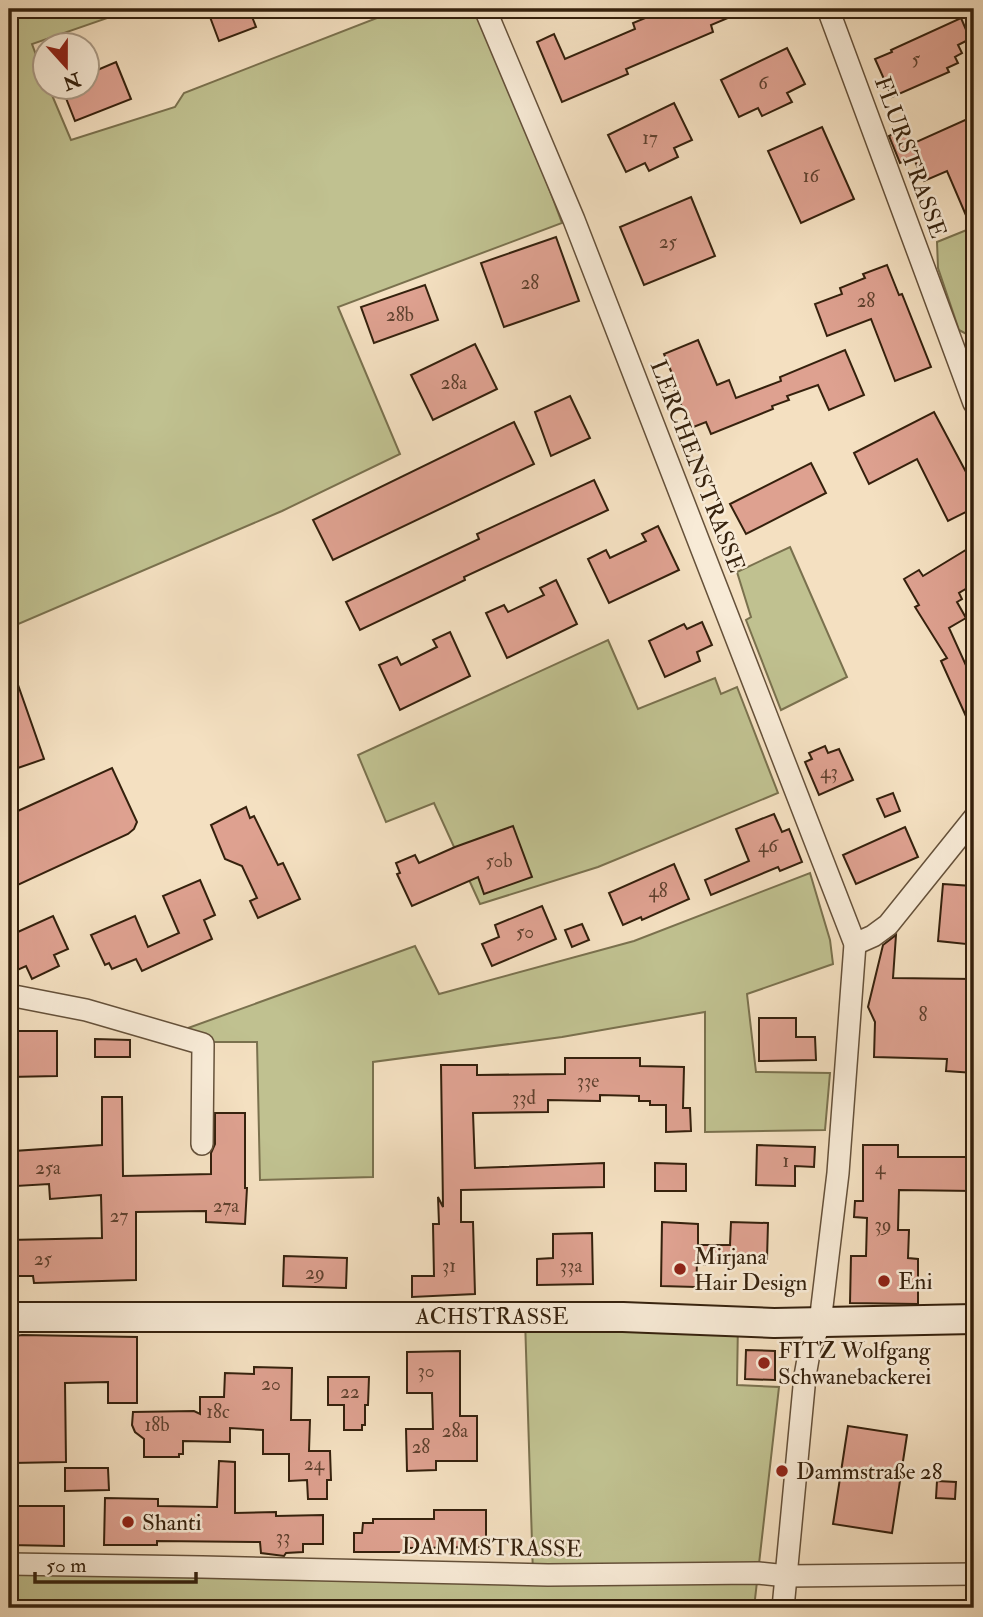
<svg xmlns="http://www.w3.org/2000/svg" width="983" height="1617" font-family="'IM FELL Double Pica',serif">
<style>
.green{fill:#c0c190;stroke:#7a714e;stroke-width:2}
.building{fill:#dea190;stroke:#35210d;stroke-width:2}
.lines{fill:none;stroke-linecap:round;stroke-linejoin:round}
.street-casing{stroke:#65513a;stroke-width:24}
.secondary-casing{stroke:#35210d;stroke-width:32}
.street{stroke:#f8ebd7;stroke-width:21}
.secondary{stroke:#f8ebd7;stroke-width:28}
.poi-dot{fill:#8f2418;stroke:#f8ebd7;stroke-width:2.5}
.labels{text-anchor:middle;stroke-width:5;stroke-linejoin:round;paint-order:stroke}
.number-label{font-size:19px;fill:#5f412e}
.street-label{font-size:23px;fill:#35210d;stroke:#f8ebd7}
.poi-label{font-size:23px;fill:#35210d;stroke:#f8ebd7;text-anchor:start}
</style>
<rect width="100%" height="100%" fill="#f4e0c1"/>
<filter id="stains"><feTurbulence type="fractalNoise" baseFrequency=".00286" numOctaves="4"/><feColorMatrix values="0 0 0 0 .2 0 0 0 0 .09 0 0 0 0 .02 0 0 0 .5 -.17"/></filter>
<radialGradient id="worn" r=".72"><stop offset=".6" stop-color="#630" stop-opacity="0"/><stop offset="1" stop-color="#630" stop-opacity=".3"/></radialGradient>
<g class="green">
<path d="M9,9h108l2,5 -87,30 13,35 1,9h3l22,52 104,-33 9,-14 216,-84h82l80,214 -224,84 62,147 -118,57 -273,117z"/>
<path d="M974,227v109h-4l-11,-6 -21,-62 -1,-26z"/>
<path d="M790,547l57,130 -66,33 -35,-90 5,-3 -14,-45z"/>
<path d="M608,640l30,69 77,-31 6,16 16,-7 41,106 -180,74 -118,37 -46,-101 -48,19 -28,-67z"/>
<path d="M810,873l20,67 3,24 -86,30 9,78 74,1 -5,57 -120,2v-120l-143,25 -189,25v115l-113,3 -3,-138h-50l-30,-10 238,-86 24,48 195,-53z"/>
<path d="M525,1319l213,2 -1,64 42,2 -25,221h-745v-43l524,10z"/>
</g>
<g class="building">
<path d="M207,9h42l7,18 -37,14z"/>
<path d="M667,9h82l-38,16 2,7 -87,37 2,5 -66,28 -25,-60 17,-8 11,25 70,-30 -2,-6z"/>
<path d="M961,18l9,21 -12,6 4,8 -7,4 3,6 -11,5 2,4 -57,25 -17,-38 17,-7 -1,-2z"/>
<path d="M787,48l18,36 -18,9 5,9 -30,14 -4,-8 -19,9 -18,-37z"/>
<path d="M116,62l15,37 -56,22 -13,-33h26v-14z"/>
<path d="M674,103l18,37 -18,8 4,9 -29,14 -4,-8 -19,9 -18,-37z"/>
<path d="M974,116v118l-27,-63 -23,10 -11,-24 -13,6 -11,-27 16,-8 7,16z"/>
<path d="M822,127l32,72 -53,24 -33,-72z"/>
<path d="M691,197l24,59 -71,29 -24,-58z"/>
<path d="M556,237l23,64 -75,26 -23,-64z"/>
<path d="M887,265l12,30 3,-1 29,73 -36,14 -24,-62 -44,17 -12,-32 27,-10 -2,-6 25,-10 -2,-4z"/>
<path d="M425,285l13,35 -64,23 -13,-36z"/>
<path d="M698,340l19,45 12,-5 7,18 45,-17 -1,-4 65,-27 19,45 -35,15 -11,-25 -31,11 2,4 -17,6 1,3 -62,25 -5,-12 -15,6 -20,-46 4,-1 -11,-27z"/>
<path d="M475,344l22,45 -64,31 -22,-45z"/>
<path d="M570,396l20,42 -39,18 -16,-44z"/>
<path d="M934,412l40,75v21l-26,13 -31,-62 -48,25 -15,-31z"/>
<path d="M514,422l20,42 -201,96 -20,-40z"/>
<path d="M811,463l15,30 -80,41 -16,-30z"/>
<path d="M594,480l14,30 -144,67 1,3 -105,50 -14,-28 133,-63 -2,-5z"/>
<path d="M658,526l21,44 -70,33 -21,-44 18,-9 4,8 36,-17 -4,-7z"/>
<path d="M974,545v39l-15,9 3,6 -5,3 9,16 -17,10 25,55v51l-33,-73 6,-3 -32,-51 4,-2 -15,-26 15,-9 4,6z"/>
<path d="M556,580l21,44 -70,34 -21,-45 18,-8 4,7 36,-17 -4,-7z"/>
<path d="M702,622l10,23 -15,7 3,9 -35,16 -16,-36 35,-17 3,5z"/>
<path d="M450,632l20,44 -70,34 -21,-45 18,-8 4,8 36,-18 -4,-7z"/>
<path d="M9,665h2l33,94 -35,12z"/>
<path d="M825,746l3,7 11,-4 14,31 -34,15 -14,-33 7,-3 -3,-6z"/>
<path d="M112,768l25,54 -3,7 -6,5 -119,55v-74z"/>
<path d="M893,793l7,18 -15,6 -8,-18z"/>
<path d="M246,807l4,11 4,-2 24,49 5,-2 17,36 -42,19 -8,-17 7,-3 -15,-32 -17,-7 -14,-34z"/>
<path d="M774,814l8,18 7,-3 13,33 -22,9 -2,-4 -67,28 -6,-15 44,-19 -13,-32z"/>
<path d="M513,826l19,51 -48,17 -6,-17 -66,29 -15,-32 3,-1 -4,-10 19,-8 4,8 36,-16z"/>
<path d="M905,827l13,30 -62,27 -13,-29z"/>
<path d="M674,864l15,35 -47,21 -1,-3 -18,8 -14,-32z"/>
<path d="M200,880l15,35 -11,5 8,19 -70,32 -6,-12 -24,10 -3,-6 -4,2 -14,-30 44,-19 13,31 31,-14 -16,-37z"/>
<path d="M943,884l29,2 -2,19h4v30l-7,-1 -1,10 -28,-3z"/>
<path d="M542,906l14,33 -64,27 -10,-22 17,-7 -4,-12z"/>
<path d="M53,916l15,33 -14,6 5,11 -27,13 -6,-13 -13,6 -4,-9v-27z"/>
<path d="M582,924l7,16 -17,7 -7,-17z"/>
<path d="M896,935l-3,43 81,1v94l-28,-2 1,-12 -73,-2 1,-35 -7,-15 15,-62z"/>
<path d="M759,1018h37v19h19l1,23 -57,1z"/>
<path d="M15,1031h42v45l-48,1v-30h6z"/>
<path d="M95,1039l35,1v17h-35z"/>
<path d="M565,1058h75v8l44,1 -1,41h7l1,23 -25,1v-27h-16v-4h-11v-5l-39,-1v6l-52,-1v12l-75,1 2,55 129,-5v24l-143,3v32h12l2,72 -63,3v-21h22l-1,-52h6l-1,-27 5,10 -2,-142h36v10l88,-1z"/>
<path d="M102,1097h20l1,79 88,-2v-21l4,-9v-31h30v75h2l-2,36 -39,-2v-11l-70,1v68l-102,3 -1,-7h-24v-36l93,-2 -1,-43 -51,4 -1,-15 -33,2 -2,-35 88,-6z"/>
<path d="M757,1145l58,2 -1,20 -19,-1v20l-39,-1z"/>
<path d="M863,1145h35v12h76v34l-75,-1 -1,40h11l-1,28 10,1v45l-68,-1 1,-47h15l1,-38 -13,-1 1,-16h8z"/>
<path d="M655,1163l31,1v27h-31z"/>
<path d="M662,1222l36,2v21h32l1,-23 37,1 -1,36h-28v6l-42,-1 -1,23 -35,-1z"/>
<path d="M592,1233l1,51 -56,1v-26l16,-1v-24z"/>
<path d="M284,1256l63,2 -1,30 -63,-2z"/>
<path d="M22,1335l115,2v66h-29v-21l-43,1 1,79 -54,1 -3,-126z"/>
<path d="M746,1350l29,1v29l-30,-1z"/>
<path d="M460,1351v65h17v45h-41v9l-29,1 -1,-42h27l-1,-36h-25v-41z"/>
<path d="M254,1367l38,1 -1,52h19l-1,31h21l1,29h-4v19h-19l-1,-19 -18,1v-27h-26v-24l-33,-2v14l-47,-1v13h-4v3h-35v-18l-9,-7 -3,-7 1,-13 61,-1 6,3v-17h24l1,-24 29,1z"/>
<path d="M328,1377h41l-1,28h-3v20h-3v5h-18v-25h-16z"/>
<path d="M848,1426l59,9 -15,98 -59,-9z"/>
<path d="M219,1461l16,1v51l41,-1v4l47,-1v29h-20v8l-17,1 -2,3 -23,-3 -1,-11 -103,-1v4h-53l1,-47 53,1v7l59,1z"/>
<path d="M65,1468h43l1,22 -44,1z"/>
<path d="M937,1481l19,1 -1,17 -19,-1z"/>
<path d="M9,1506h55v40l-55,-1z"/>
<path d="M434,1510h52v37l-77,1v4h-55v-19h8l1,-10h10v-4h61z"/>
</g>
<g class="lines">
<defs>
<g id="street">
<path d="M485,9l89,211 281,724 -17,229 -18,150 -10,25 -5,28 -22,232"/>
<path d="M828,9l146,394"/>
<path d="M855,944l18,-8 15,-11 86,-107"/>
<path d="M9,995l77,15 117,34 -1,100"/>
<path d="M9,1564l193,3 346,8 210,-2 29,3 187,-2"/>
</g>
<path id="secondary" d="M9,1317h614l151,6 200,-4"/>
</defs>
<use href="#street" class="street-casing"/>
<use href="#secondary" class="secondary-casing"/>
<use href="#street" class="street"/>
<use href="#secondary" class="secondary"/>
</g>
<g class="poi-dot">
<circle cx="680" cy="1269" r="7"/>
<circle cx="884" cy="1281" r="7"/>
<circle cx="764" cy="1363" r="7"/>
<circle cx="782" cy="1471" r="7"/>
<circle cx="128" cy="1522" r="7"/>
</g>
<g class="labels">
<g class="number-label">
<text x="916" y="65">5</text>
<text x="763" y="89">6</text>
<text x="650" y="144">17</text>
<text x="811" y="182">16</text>
<text x="668" y="248">25</text>
<text x="530" y="289">28</text>
<text x="866" y="307">28</text>
<text x="400" y="321">28b</text>
<text x="454" y="389">28a</text>
<text x="829" y="778">43</text>
<text x="768" y="852">46</text>
<text x="499" y="867">50b</text>
<text x="658" y="897">48</text>
<text x="525" y="938">50</text>
<text x="923" y="1021">8</text>
<text x="588" y="1087">33e</text>
<text x="524" y="1104">33d</text>
<text x="786" y="1167">1</text>
<text x="48" y="1174">25a</text>
<text x="880" y="1174">4</text>
<text x="226" y="1212">27a</text>
<text x="119" y="1222">27</text>
<text x="883" y="1231">39</text>
<text x="43" y="1265">25</text>
<text x="449" y="1272">31</text>
<text x="571" y="1272">33a</text>
<text x="315" y="1279">29</text>
<text x="426" y="1377">30</text>
<text x="271" y="1390">20</text>
<text x="350" y="1398">22</text>
<text x="218" y="1418">18c</text>
<text x="157" y="1431">18b</text>
<text x="455" y="1437">28a</text>
<text x="421" y="1453">28</text>
<text x="314" y="1470">24</text>
<text x="283" y="1543">33</text>
</g>
<g class="street-label">
<text transform="translate(911 157) rotate(70)" y="8">FLURSTRASSE</text>
<text transform="translate(698 466) rotate(69)" y="8">LERCHENSTRASSE</text>
<text x="492" y="1324">ACHSTRASSE</text>
<text transform="translate(492 1547) rotate(1)" y="8">DAMMSTRASSE</text>
</g>
<g class="poi-label">
<text x="694" y="1264">Mirjana<tspan x="694" dy="26">Hair Design</tspan></text>
<text x="898" y="1289">Eni</text>
<text x="778" y="1358">FITZ Wolfgang<tspan x="778" dy="26">Schwanebackerei</tspan></text>
<text x="796" y="1479">Dammstraße 28</text>
<text x="142" y="1530">Shanti</text>
</g>
</g>
<rect width="983" height="1617" fill="none" stroke="#f4e0c1" stroke-width="35"/>
<rect x="10" y="10" width="962" height="1596" fill="none" stroke="#35210d" stroke-width="3.5"/>
<rect x="18" y="18" width="948" height="1582" fill="none" stroke="#35210d" stroke-width="2"/>
<g transform="translate(66 66) rotate(159)"><circle r="33" fill="#f8ebd7" stroke="#aa9a86" stroke-width="2"/>
<path d="M0-5L12 26L0 18L-12 26Z" fill="#8f2418"/>
<text y="-10" font-size="19" font-weight="bold" text-anchor="middle" fill="#35210d">N</text>
</g>
<path d="M35 1572v10h161v-10" fill="none" stroke="#35210d" stroke-width="3.5"/>
<text x="46" y="1572" font-size="21" fill="#35210d" stroke="#f8ebd7" stroke-width="5" paint-order="stroke">50 m</text>
<rect width="100%" height="100%" filter="url(#stains)"/>
<rect width="100%" height="100%" fill="url(#worn)"/>
</svg>
